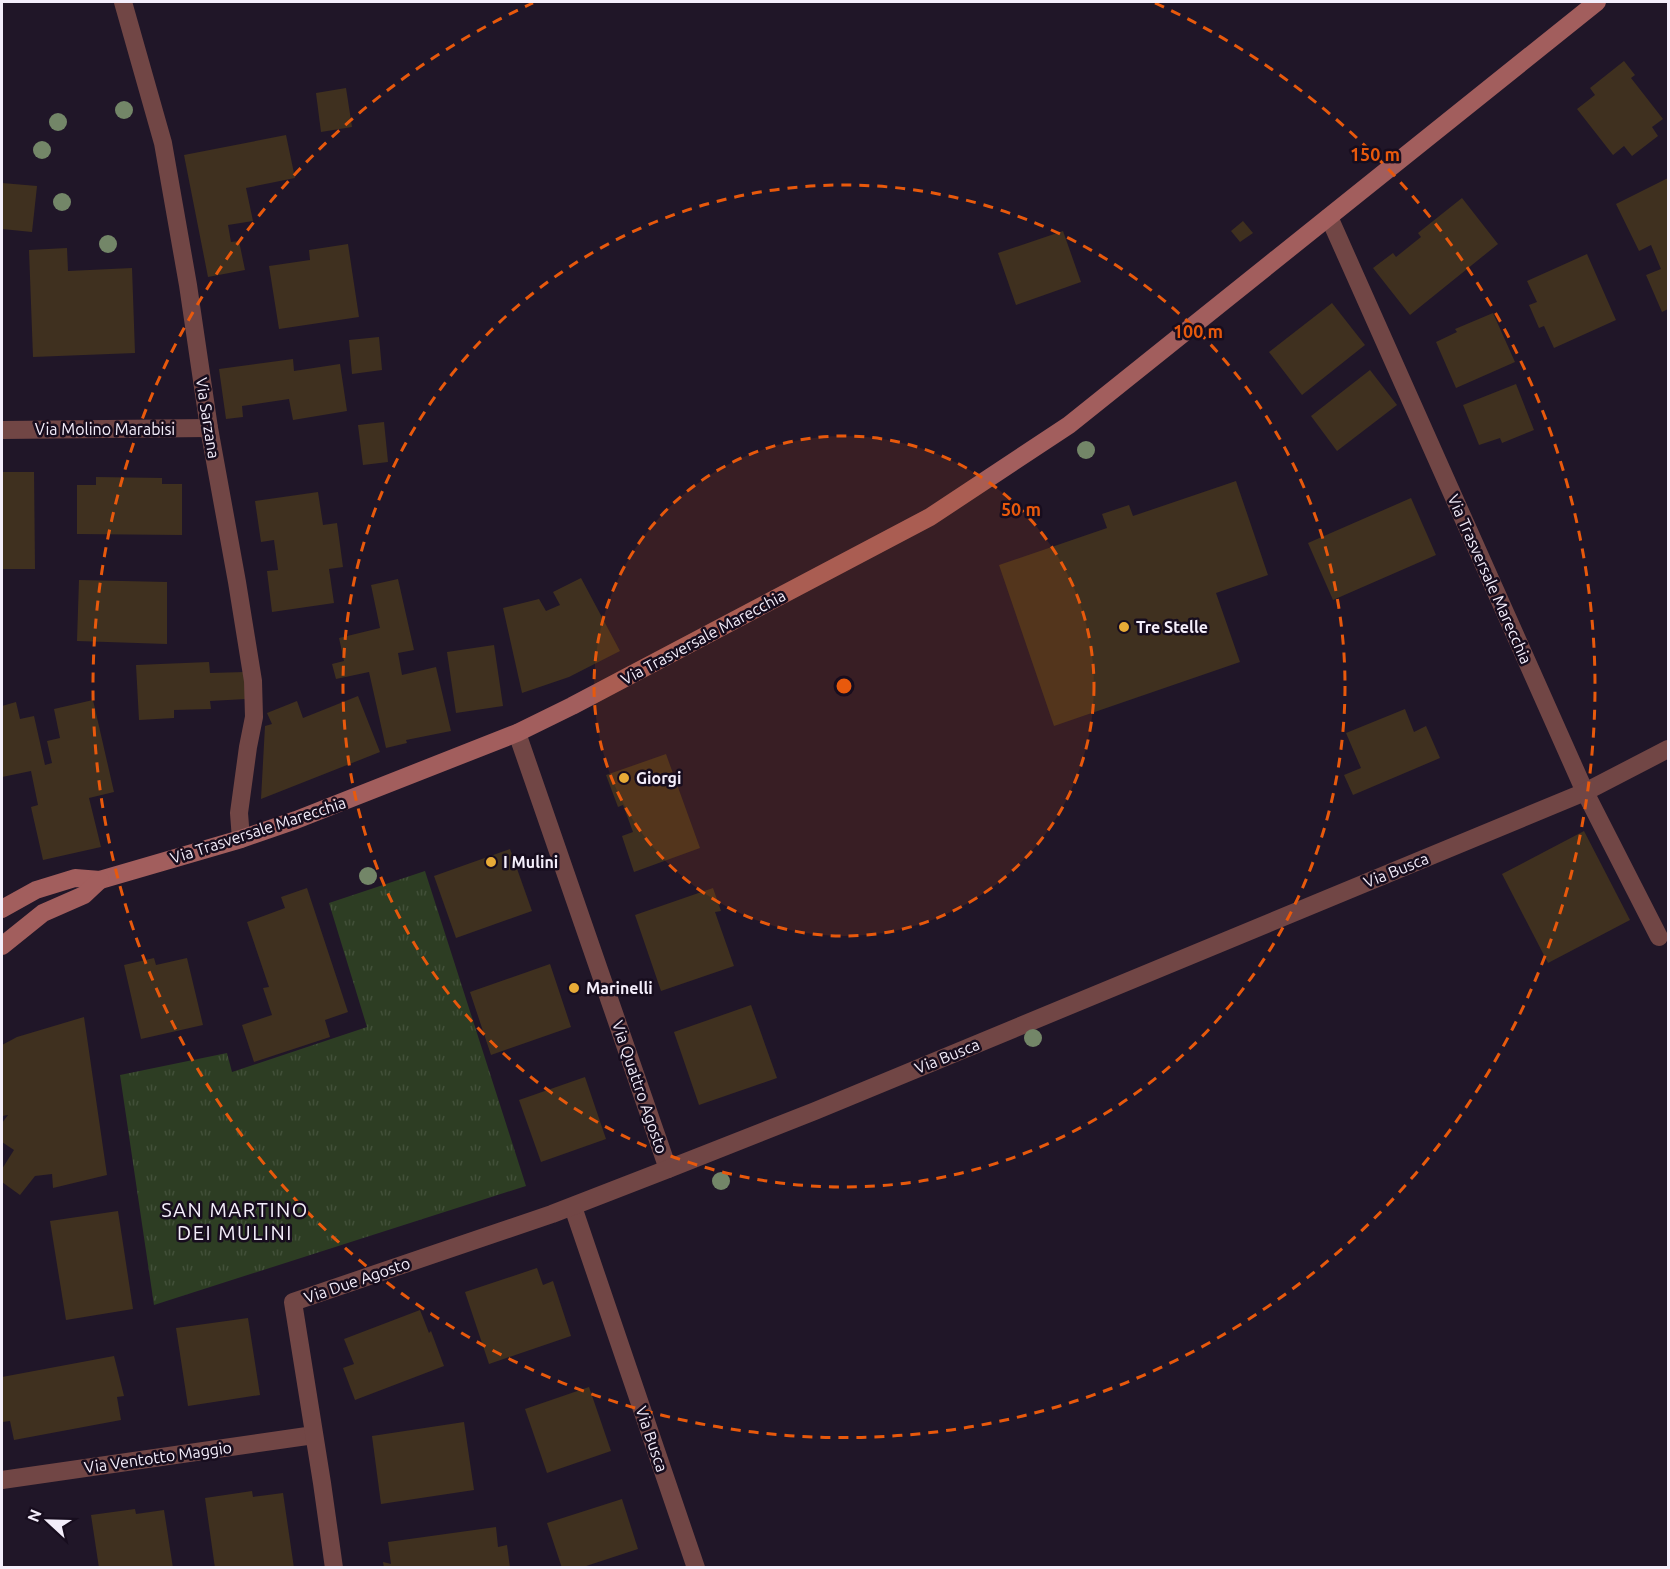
<svg xmlns="http://www.w3.org/2000/svg" width="1670" height="1569" font-family="Ubuntu,sans-serif">
<style>
.grass{fill:url(#grass-tufts)}
.building{fill:#3f301f}
.lines{fill:none;stroke-linecap:round;stroke-linejoin:round}
.street{stroke:#714645;stroke-width:18}
.secondary{stroke:#a25e5d;stroke-width:18}
.tree{fill:#738668}
.ring{fill:none;stroke:#e8590c;stroke-width:3;stroke-dasharray:10 8}
.poi-dot{fill:#e8ab37;stroke:#170d1e;stroke-width:2}
.labels{text-anchor:middle;stroke-width:5;stroke-linejoin:round;paint-order:stroke}
.street-label{font-size:16px;fill:#f4eefb;stroke:#170d1e}
.poi-label{font-size:16px;font-weight:bold;fill:#f4eefb;stroke:#170d1e;text-anchor:start}
.quarter-label{font-size:20px;letter-spacing:1.5px;fill:#f4eefb;stroke:#170d1e}
.centre{fill:#e8590c;stroke:#170d1e;stroke-width:3}
.ring-label{font-size:18px;text-anchor:middle;font-weight:bold;fill:#e8590c;stroke:#170d1e;stroke-width:5;stroke-linejoin:round;paint-order:stroke}
</style>
<defs>
<pattern id="grass-tufts" width="24" height="20" patternUnits="userSpaceOnUse" patternTransform="scale(1.5)"><rect width="24" height="20" fill="#2d3d23"/><path d="M3 7l-1-3M5 7V3M7 7l1-3M15 17l-1-3M17 17v-4M19 17l1-3" fill="none" stroke="#425039"/></pattern>
</defs>
<rect width="100%" height="100%" fill="#201628"/>
<path class="grass" d="M425,871l101,315 -372,119 -34,-230 107,-22 5,19 135,-45 -38,-124z"/>
<g class="building">
<path d="M1624,61l11,14 -4,3 32,41 -11,8 6,9 -26,20 -8,-10 -11,9 -36,-46 18,-14 -5,-7z"/>
<path d="M346,88l6,39 -31,5 -5,-39z"/>
<path d="M286,135l9,43 -49,10 7,33 -25,4 3,17 8,-1 6,29 -37,7 -24,-122z"/>
<path d="M1668,178v131l-6,3 -16,-37 15,-6 -10,-24 -12,6 -23,-47z"/>
<path d="M2,183l35,3 -5,46 -30,-3z"/>
<path d="M1462,198l36,46 -88,71 -37,-47 20,-15 3,4 25,-20 -3,-4z"/>
<path d="M1243,221l10,12 -13,9 -9,-11z"/>
<path d="M1063,231l18,51 -65,23 -18,-52z"/>
<path d="M348,244l11,73 -80,12 -10,-63 41,-6 -1,-10z"/>
<path d="M67,248l1,23 64,-3 3,85 -102,4 -4,-107z"/>
<path d="M1587,254l29,66 -62,28 -10,-22 -5,2 -10,-23 8,-3 -10,-21z"/>
<path d="M1332,303l33,42 -63,50 -33,-43z"/>
<path d="M1493,313l22,49 -59,26 -20,-46 21,-10 -2,-3z"/>
<path d="M379,337l3,33 -30,4 -3,-34z"/>
<path d="M293,359l1,12 46,-7 7,47 -54,9 -4,-21 -47,7 1,11 -17,2 -7,-50z"/>
<path d="M1370,370l27,35 -60,46 -26,-35z"/>
<path d="M1516,384l18,46 -32,13 -2,-5 -21,7 -16,-40z"/>
<path d="M384,422l4,40 -25,3 -5,-40z"/>
<path d="M2,472h32l1,97h-33z"/>
<path d="M96,477l66,1v6h20v51l-105,-1v-49h19z"/>
<path d="M1236,481l32,94 -52,18 24,69 -186,64 -55,-161 108,-37 -5,-14 27,-9 4,11z"/>
<path d="M318,492l5,33 14,-2 6,44 -14,2 5,34 -62,9 -5,-41 11,-1 -4,-30 -13,2 -6,-41z"/>
<path d="M1411,498l25,57 -103,45 -25,-57z"/>
<path d="M581,578l39,73 -51,26 -47,16 -19,-85 36,-9 7,12 14,-6 -7,-13z"/>
<path d="M398,579l16,71 -16,3 4,22 34,-8 15,64 -45,9 1,3 -21,5 -17,-76 -33,7 -4,-15 12,-3 -5,-23 41,-10 -9,-43z"/>
<path d="M79,580l88,2v62l-90,-3z"/>
<path d="M494,645l9,61 -47,7 -9,-61z"/>
<path d="M209,662l1,11 35,-1 1,27 -36,2 1,8 -37,1v8l-35,2 -3,-55z"/>
<path d="M358,696l22,56 -119,47 4,-73 7,-2 -5,-11 30,-12 6,17z"/>
<path d="M93,700l21,92 -25,6 12,49 -58,13 -12,-53 7,-2 -7,-34 -29,6v-71l14,-4 4,17 14,-3 11,49 7,-2 -5,-22 13,-3 -6,-29z"/>
<path d="M1405,709l9,23 12,-6 14,32 -87,37 -9,-20 17,-7 -15,-35z"/>
<path d="M666,754l34,94 -66,24 -12,-36 11,-4 -10,-27 -5,2 -12,-32z"/>
<path d="M1584,831l46,89 -82,43 -46,-89z"/>
<path d="M510,849l22,62 -76,27 -22,-62z"/>
<path d="M307,888l41,124 -23,8 5,17 -76,25 -12,-37 30,-10 -9,-27 6,-1 -22,-65 38,-14 -4,-11z"/>
<path d="M713,888l8,23 -6,1 19,54 -73,25 -26,-76z"/>
<path d="M154,958l2,7 31,-7 16,67 -62,14 -17,-74z"/>
<path d="M550,964l21,63 -80,28 -21,-63z"/>
<path d="M751,1005l26,73 -78,27 -25,-73z"/>
<path d="M84,1017l23,158 -54,13 -1,-14 -17,2 -15,19 -18,-13v-13l12,-19 -12,-8v-19l6,-8 -6,1v-71l15,-8z"/>
<path d="M585,1077l21,62 -65,23 -22,-62z"/>
<path d="M118,1211l15,98 -67,11 -16,-99z"/>
<path d="M537,1268l6,17 10,-4 18,55 -82,28 -24,-72z"/>
<path d="M420,1310l9,23 2,-2 13,35 -89,34 -12,-32 11,-4 -10,-25z"/>
<path d="M248,1318l12,77 -72,11 -12,-78z"/>
<path d="M114,1356l10,40 -7,1 4,23 -107,20 -4,-19 -8,1v-45z"/>
<path d="M589,1387l22,64 -64,22 -22,-64z"/>
<path d="M464,1422l10,68 -93,14 -9,-68z"/>
<path d="M252,1491l1,6 30,-4 11,75h-79l-10,-70z"/>
<path d="M622,1499l16,50 -58,19h-18l-15,-45z"/>
<path d="M135,1509l1,5 28,-4 9,58h-74l-8,-53z"/>
<path d="M496,1527l2,20 9,-2 3,23h-126l-1,-6 8,2 -3,-22z"/>
</g>
<g class="lines">
<g class="street">
<path d="M123,2l40,141 25,142 21,143 28,154 16,99 1,36 -6,30 -9,66 2,26"/>
<path d="M1329,217l256,575 74,145"/>
<path d="M2,430l207,-2"/>
<path d="M517,733l151,436"/>
<path d="M573,1207l123,361"/>
<path d="M2,1480l312,-45"/>
<path d="M334,1568l-12,-85 -29,-181 259,-88 116,-45 147,-58 770,-319 83,-43"/>
</g>
<g class="secondary">
<path d="M2,909l34,-19 39,-12 25,2 141,-41 55,-19 221,-87 55,-27 358,-189 139,-92 528,-423"/>
<path d="M2,946l41,-33 41,-18 16,-15"/>
</g>
</g>
<g class="tree">
<circle cx="124" cy="110" r="9"/>
<circle cx="58" cy="122" r="9"/>
<circle cx="42" cy="150" r="9"/>
<circle cx="62" cy="202" r="9"/>
<circle cx="108" cy="244" r="9"/>
<circle cx="1086" cy="450" r="9"/>
<circle cx="368" cy="876" r="9"/>
<circle cx="1033" cy="1038" r="9"/>
<circle cx="721" cy="1181" r="9"/>
</g>
<circle cx="844" cy="686" r="250" fill="#e8590c" fill-opacity=".12"/>
<g class="ring">
<circle cx="844" cy="686" r="250"/>
<circle cx="844" cy="686" r="501"/>
<path d="M1155 3A751 751 0 1 1 533 3"/>
</g>
<g class="poi-dot">
<circle cx="1124" cy="627" r="6"/>
<circle cx="624" cy="778" r="6"/>
<circle cx="491" cy="862" r="6"/>
<circle cx="574" cy="988" r="6"/>
</g>
<g class="labels">
<g class="street-label">
<text transform="translate(208 418) rotate(81)" y="6">Via Sarzana</text>
<text x="105" y="435">Via Molino Marabisi</text>
<text transform="translate(1490 579) rotate(66)" y="6">Via Trasversale Marecchia</text>
<text transform="translate(703 637) rotate(-28)" y="6">Via Trasversale Marecchia</text>
<text transform="translate(258 830) rotate(-18)" y="6">Via Trasversale Marecchia</text>
<text transform="translate(1396 870) rotate(-22)" y="6">Via Busca</text>
<text transform="translate(947 1056) rotate(-22)" y="6">Via Busca</text>
<text transform="translate(640 1087) rotate(71)" y="6">Via Quattro Agosto</text>
<text transform="translate(357 1280) rotate(-19)" y="6">Via Due Agosto</text>
<text transform="translate(652 1439) rotate(71)" y="6">Via Busca</text>
<text transform="translate(158 1457) rotate(-8)" y="6">Via Ventotto Maggio</text>
</g>
<g class="poi-label">
<text x="1136" y="633">Tre Stelle</text>
<text x="636" y="784">Giorgi</text>
<text x="503" y="868">I Mulini</text>
<text x="586" y="994">Marinelli</text>
</g>
<g class="quarter-label">
<text x="235" y="1217">SAN MARTINO<tspan x="235" dy="23">DEI MULINI</tspan></text>
</g>
</g>
<circle cx="844" cy="686" r="9" class="centre"/>
<g class="ring-label">
<text x="1375" y="161">150 m</text>
<text x="1198" y="338">100 m</text>
<text x="1021" y="516">50 m</text>
</g>
<rect width="1670" height="1569" fill="none" stroke="#f4eefb" stroke-width="6"/>
<g transform="translate(48 1521) rotate(292)" stroke="#170d1e" stroke-width="4.5" paint-order="stroke">
<path d="M0-4.5L10 22L0 15L-10 22Z" fill="#f4eefb"/>
<text y="-9" font-size="16" font-weight="bold" text-anchor="middle" fill="#f4eefb">N</text>
</g>
</svg>
